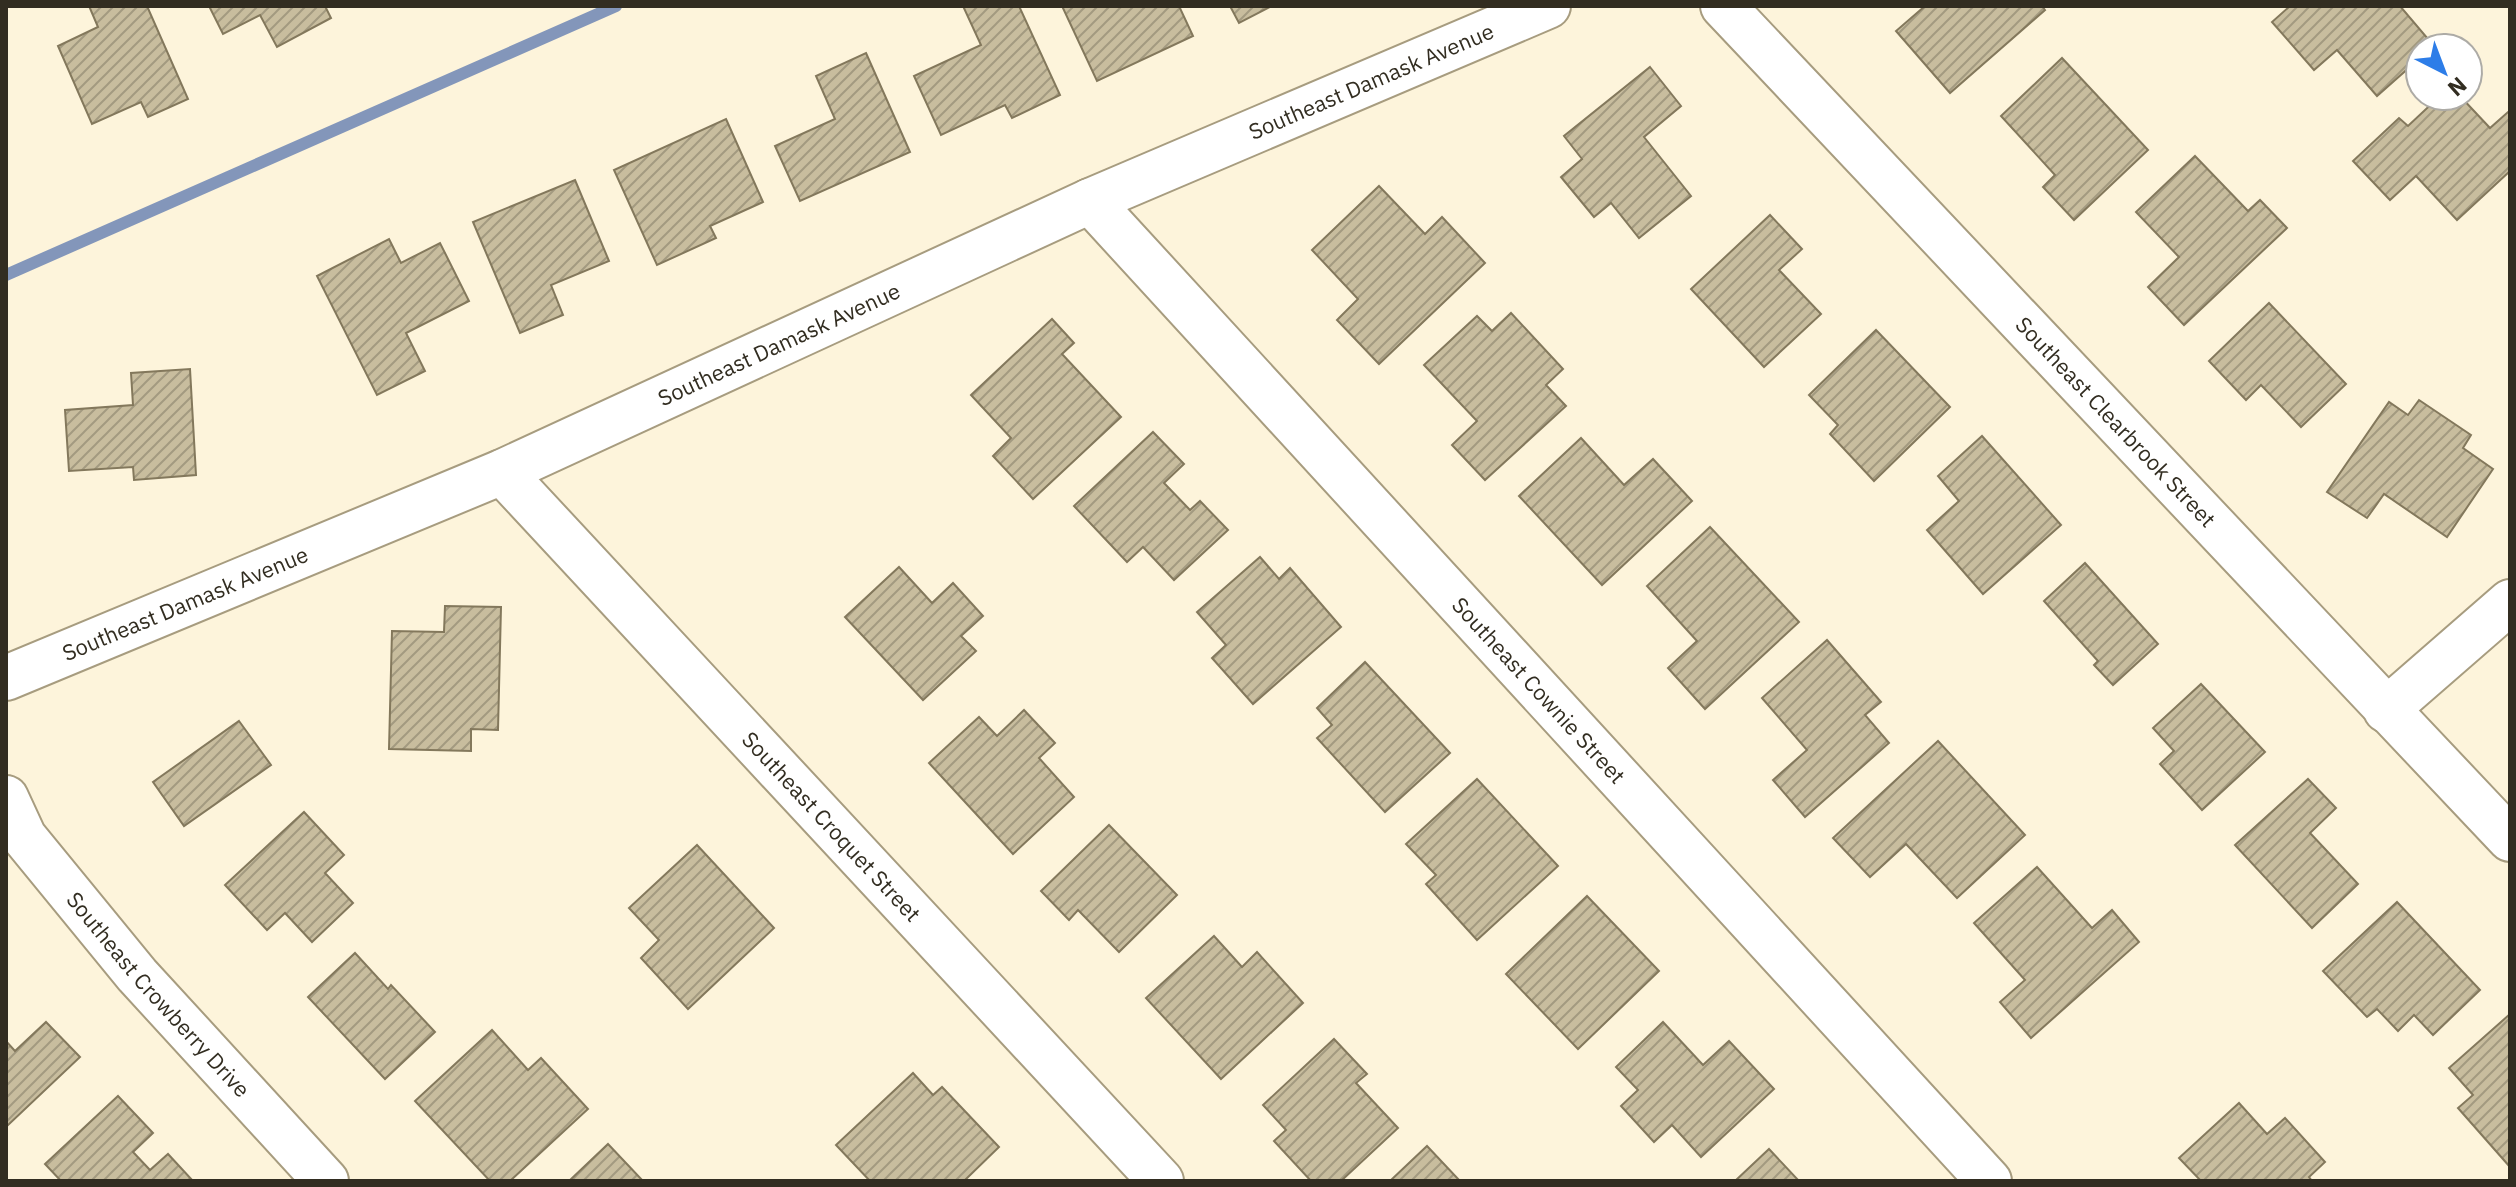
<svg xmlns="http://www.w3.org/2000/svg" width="2516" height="1187" font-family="'IBM Plex Sans',sans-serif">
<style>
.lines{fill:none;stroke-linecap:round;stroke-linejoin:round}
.stream{stroke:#8396ba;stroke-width:12}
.building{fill:url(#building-hatch);stroke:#83785c;stroke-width:2}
.minor-casing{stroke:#a79c7f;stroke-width:48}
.minor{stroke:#fff;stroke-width:44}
.labels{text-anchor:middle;stroke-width:6;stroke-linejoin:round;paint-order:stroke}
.street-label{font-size:22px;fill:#322d21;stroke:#fff}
</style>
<defs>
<pattern id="building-hatch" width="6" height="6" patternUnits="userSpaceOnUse" patternTransform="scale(2)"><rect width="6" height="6" fill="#c8bd9e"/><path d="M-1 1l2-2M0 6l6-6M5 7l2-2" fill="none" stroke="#a39a80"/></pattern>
</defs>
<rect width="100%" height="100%" fill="#fdf4db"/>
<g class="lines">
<path class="stream" d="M6,275l610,-269"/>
</g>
<g class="building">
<path d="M89,6h58l41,93 -40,18 -7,-15 -49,22 -34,-78 40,-19z"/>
<path d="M209,6h116l6,12 -54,29 -17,-32 -37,19z"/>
<path d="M963,6h56l41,89 -48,23 -7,-13 -64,30 -27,-59 67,-31z"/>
<path d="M1062,6h117l14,30 -96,45z"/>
<path d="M1230,6h42l-33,17z"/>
<path d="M1925,6h117l3,4 -95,83 -54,-62z"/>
<path d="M2290,6h110l34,40 -14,2v10l-43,38 -40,-46 -23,20 -42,-48z"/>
<path d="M866,53l44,99 -110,49 -25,-55 60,-27 -19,-43z"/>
<path d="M2062,58l86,92 -74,70 -31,-33 12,-12 -54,-59z"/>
<path d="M1650,67l31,39 -37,31 47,59 -52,42 -28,-35 -17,14 -33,-40 21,-18 -18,-23z"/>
<path d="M2440,96h20l30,32 18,-16 2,2v57l-53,49 -41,-44 -26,24 -37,-39 46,-43 9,8z"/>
<path d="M726,119l37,83 -53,24 6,12 -59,27 -43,-95z"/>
<path d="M2195,156l53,55 12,-11 27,28 -103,97 -36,-38 31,-30 -43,-45z"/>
<path d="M575,180l34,81 -58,24 12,30 -43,18 -47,-111z"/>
<path d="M1379,186l46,48 17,-17 43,46 -106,101 -42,-44 21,-21 -46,-49z"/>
<path d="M1770,215l32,34 -23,21 42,44 -57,53 -73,-78z"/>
<path d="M389,239l12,24 39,-20 29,58 -63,32 19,38 -48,24 -60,-119z"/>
<path d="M2269,303l77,81 -45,43 -40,-42 -15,15 -37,-39z"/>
<path d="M1511,313l52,56 -17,16 20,21 -81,74 -33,-35 25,-24 -53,-56 53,-49 15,15z"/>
<path d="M1052,319l22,24 -12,11 59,63 -88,82 -40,-43 18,-18 -40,-43z"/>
<path d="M1876,330l74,77 -76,74 -44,-47 8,-9 -29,-30z"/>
<path d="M190,369l6,106 -62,5 -1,-13 -64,4 -4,-61 68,-5 -2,-32z"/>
<path d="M2419,400l52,35 -8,13 30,21 -46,68 -63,-43 -17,24 -40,-26 62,-90 19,13z"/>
<path d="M1153,432l31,32 -20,19 26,27 10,-9 28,29 -54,50 -31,-33 -16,15 -53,-56z"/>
<path d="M1982,436l79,89 -78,69 -56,-64 32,-29 -21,-25z"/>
<path d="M1581,438l43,47 29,-26 39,42 -90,84 -83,-89z"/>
<path d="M1710,527l89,95 -94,87 -37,-41 29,-27 -50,-55z"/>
<path d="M1260,557l19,22 11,-11 51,59 -88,77 -41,-46 14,-13 -29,-33z"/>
<path d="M2085,563l73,81 -45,41 -19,-20 4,-4 -54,-60z"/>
<path d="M899,567l33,36 21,-20 30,33 -22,20 15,15 -53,49 -78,-83z"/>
<path d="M445,606l56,1 -3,123 -27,-1v22l-82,-2 3,-118 52,1z"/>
<path d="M1827,640l54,62 -16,13 24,28 -84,74 -32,-37 34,-30 -45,-52z"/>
<path d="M1365,662l85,91 -65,59 -68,-74 15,-13 -15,-17z"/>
<path d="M2201,684l64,68 -63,58 -42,-46 14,-13 -21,-23z"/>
<path d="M1024,710l31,33 -16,15 35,39 -61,57 -84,-91 50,-46 18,19z"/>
<path d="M239,721l32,44 -87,61 -31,-44z"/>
<path d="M1938,741l87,94 -68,63 -51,-54 -36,33 -37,-39z"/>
<path d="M1477,779l81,87 -81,74 -51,-56 10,-9 -30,-31z"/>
<path d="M2308,779l28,29 -26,25 48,51 -46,44 -77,-83z"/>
<path d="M304,812l40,43 -19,18 28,30 -41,39 -27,-29 -18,17 -42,-45z"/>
<path d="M1109,825l68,70 -58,57 -41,-42 -9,10 -28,-29z"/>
<path d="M697,845l77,83 -86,81 -47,-51 18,-18 -30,-32z"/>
<path d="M2037,867l55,61 20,-18 27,32 -108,96 -31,-36 25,-22 -51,-57z"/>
<path d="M1587,896l72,75 -81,78 -72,-75z"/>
<path d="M2397,902l83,88 -47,45 -19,-20 -16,16 -21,-22 -10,8 -44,-46z"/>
<path d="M1214,936l28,31 15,-15 46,51 -82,76 -75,-81z"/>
<path d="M355,953l33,36 3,-4 44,47 -50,47 -77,-82z"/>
<path d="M2510,1014v153l-52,-59 15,-13 -24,-27z"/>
<path d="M46,1022l34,35 -74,70v-86l9,10z"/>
<path d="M1663,1022l40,43 26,-24 45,48 -73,68 -29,-32 -18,17 -33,-36 17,-16 -22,-23z"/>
<path d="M492,1030l36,40 13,-12 47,51 -78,72h-20l-75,-80z"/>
<path d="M1334,1039l33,35 -11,9 42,45 -57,53h-30l-37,-40 12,-11 -23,-25z"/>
<path d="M913,1073l20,22 9,-8 57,60 -35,34h-94l-34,-36z"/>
<path d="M118,1096l35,37 -20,19 17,18 18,-16 25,27h-132l-16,-17z"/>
<path d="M2239,1103l28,31 18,-16 40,44 -16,15 3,4h-111l-22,-23z"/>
<path d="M608,1144l35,37h-74z"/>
<path d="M1427,1146l33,35h-70z"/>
<path d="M1769,1149l30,32h-64z"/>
</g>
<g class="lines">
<defs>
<g id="minor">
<path id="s1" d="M1723,6l787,833"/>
<path id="s2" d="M1090,201l899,980"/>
<path id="s3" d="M502,472l659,709"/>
<path id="s4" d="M6,678l496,-206 588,-271 458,-195"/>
<path d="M2386,710l124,-108"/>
<path id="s5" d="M6,798l18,39 113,138 189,206"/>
</g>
</defs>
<use href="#minor" class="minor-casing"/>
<use href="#minor" class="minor"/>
</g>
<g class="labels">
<g class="street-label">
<text dy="8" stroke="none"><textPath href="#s4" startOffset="1490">Southeast Damask Avenue</textPath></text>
<text dy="8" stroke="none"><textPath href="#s4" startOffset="842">Southeast Damask Avenue</textPath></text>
<text dy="8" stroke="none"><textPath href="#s1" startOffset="572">Southeast Clearbrook Street</textPath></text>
<text dy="8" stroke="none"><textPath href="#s4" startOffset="194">Southeast Damask Avenue</textPath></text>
<text dy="8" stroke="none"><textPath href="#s2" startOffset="664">Southeast Cownie Street</textPath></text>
<text dy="8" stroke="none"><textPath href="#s3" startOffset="484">Southeast Croquet Street</textPath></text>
<text dy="8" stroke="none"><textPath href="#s5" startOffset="250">Southeast Crowberry Drive</textPath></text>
</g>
</g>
<rect width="2516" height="1187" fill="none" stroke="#322d21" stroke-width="16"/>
<g transform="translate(2444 72) rotate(138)"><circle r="38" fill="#ffffff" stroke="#adaba6" stroke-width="2"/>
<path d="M0-6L14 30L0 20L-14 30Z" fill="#2d7de8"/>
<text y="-12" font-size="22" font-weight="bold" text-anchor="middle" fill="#322d21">N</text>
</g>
</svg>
